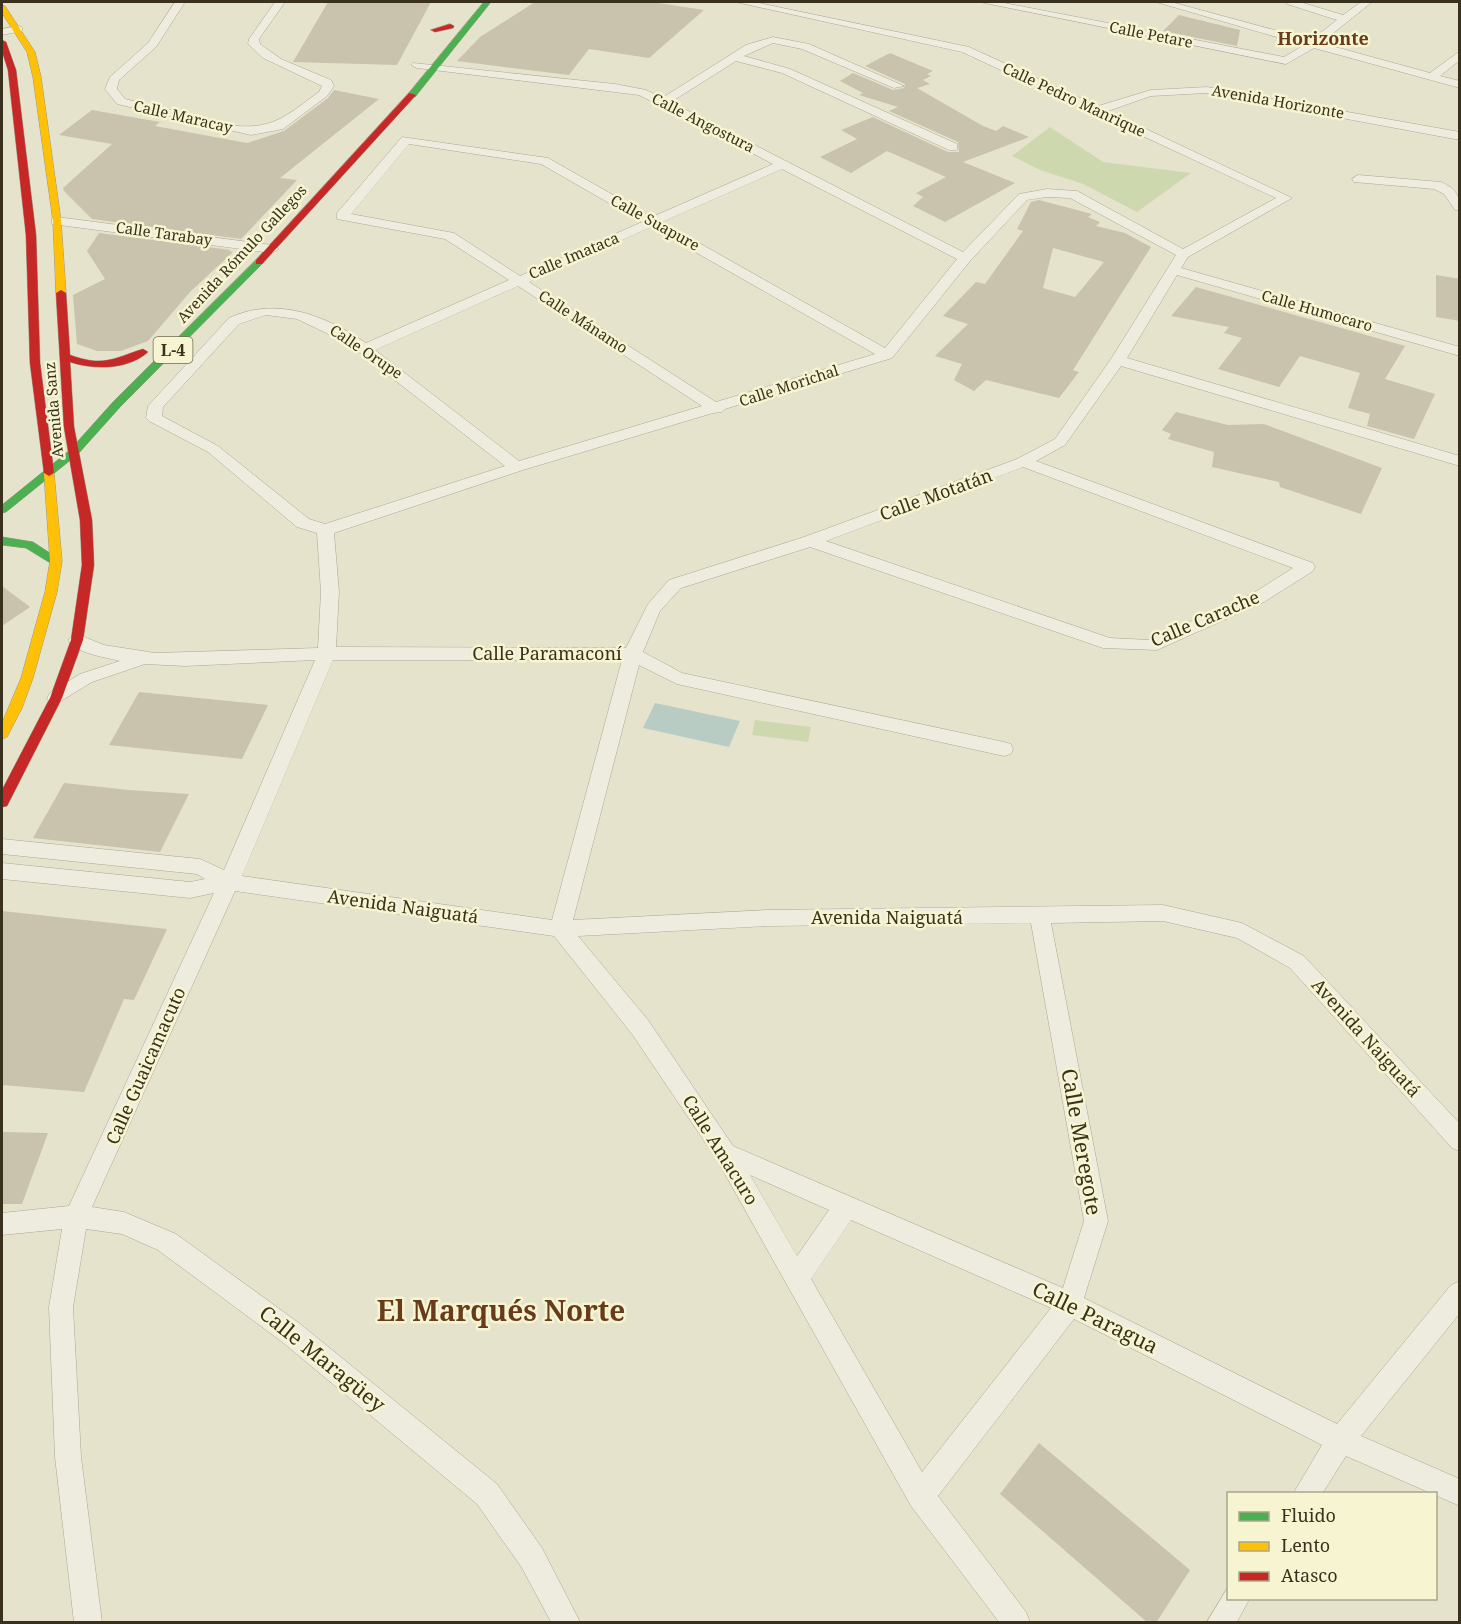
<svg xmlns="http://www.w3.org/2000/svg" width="1461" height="1624" font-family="'Noto Serif',serif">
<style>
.green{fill:#ced8ae}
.water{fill:#b8ccc4}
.building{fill:#c9c2ad;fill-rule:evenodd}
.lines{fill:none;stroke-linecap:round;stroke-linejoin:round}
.street-casing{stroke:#aba795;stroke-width:1}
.fast-casing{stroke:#9a9785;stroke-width:1}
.slow-casing{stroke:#9a9785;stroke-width:1}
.jam-casing{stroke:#9a9785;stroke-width:1}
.street{fill:#edecde;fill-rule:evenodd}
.fast{fill:#4caf50;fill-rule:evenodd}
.slow{fill:#ffc107;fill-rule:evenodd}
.jam{fill:#c62828;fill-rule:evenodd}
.labels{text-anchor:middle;stroke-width:5;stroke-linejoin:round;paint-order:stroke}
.far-street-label{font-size:15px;fill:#39311d;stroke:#f7f5d1}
.shield{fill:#f7f5d1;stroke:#726c53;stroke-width:1.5}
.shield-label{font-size:16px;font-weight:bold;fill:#39311d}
.far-quarter-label{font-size:18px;font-weight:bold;fill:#683c1a;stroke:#f7f5d1}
.street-label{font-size:18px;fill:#39311d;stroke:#f7f5d1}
.near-street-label{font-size:21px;fill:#39311d;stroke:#f7f5d1}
.near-district-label{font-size:28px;font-weight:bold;fill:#683c1a;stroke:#f7f5d1}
</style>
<rect width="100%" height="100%" fill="#e6e3cc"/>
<g class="green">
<path d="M1050,127l53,35 88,11 -54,39 -54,-28 -43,-14 -28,-14z"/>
<path d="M755,720l56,7 -3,15 -56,-7z"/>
</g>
<path class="water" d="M655,703l85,18 -11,26 -86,-19z"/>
<g class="building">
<path d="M328,2h103l-34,63 -104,-3z"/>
<path d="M535,2h117l52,8 -55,48 -60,-9 -20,26 -112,-14 23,-24z"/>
<path d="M1179,15l61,15 -3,16 -74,-15z"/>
<path d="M890,53l43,18 -6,3 4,2 -8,4 7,4 -13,4 66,38 13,5 7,-5 26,11 -66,25 52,21 -70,39 -32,-16 10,-9 -7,-4 30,-16 -59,-26 -36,22 -31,-16 37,-18 -16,-9 32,-13 75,35h11l-1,-10 -69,-31 9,-4 -39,-12 4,-2 -23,-12 13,-8 40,17 11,-2 1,-4 -40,-18z"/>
<path d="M334,90l45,9 -99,79 17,2 -56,59 -149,-20 -28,-28 -1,-3 49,-44 -53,-9 33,-25 68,12 -5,4 92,17 37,-12 44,-33z"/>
<path d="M1039,200l53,14 -4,3 12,5 -4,4 29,7 26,14 -78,123 6,2 -20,26 -73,-18 -12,11 -20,-11 8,-16 -27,-8 33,-32 -25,-8 33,-34 9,2 38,-53 -6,-2 14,-27zM1053,248l51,14 -29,35 -32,-9z"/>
<path d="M99,233l132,17 -2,1 4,1 -43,40 -42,49 -27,10h-24l-20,-7 -4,-49 32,-16 -18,-28z"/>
<path d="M1436,275l24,4v42l-24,-4z"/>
<path d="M1196,287l209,59 -20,33 50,15 -21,45 -47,-13 3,-12 -22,-6 12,-35 -60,-17 -21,31 -61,-18 24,-31 -18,-5 5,-6 -58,-11z"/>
<path d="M1176,412l52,13 36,-1 118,44 -21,46 -81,-27 -1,-5 -67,-15 2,-15 -46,-13 3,-5 -9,-4z"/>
<path d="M2,586l28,21 -28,19z"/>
<path d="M139,692l129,13 -26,54 -133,-14z"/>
<path d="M64,783l65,7 60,4 -29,58 -127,-14z"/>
<path d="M2,911l165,18 -33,71 -10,-1 -40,93 -82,-7z"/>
<path d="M2,1132l46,1 -26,71h-20z"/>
<path d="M1039,1443l151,127 -34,53h-8l-148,-129z"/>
</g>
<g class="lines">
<defs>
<g id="street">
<path d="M175,2h10l-29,45 -37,33 -2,9 8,10 112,27c39,3 52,-13 82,-34l3,-6 -59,-28 -15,-14 1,-5 26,-37h10l-26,37 1,5 21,15 50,21 3,6 -7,10 -44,33 -32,6 -134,-31 -12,-15 5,-12 38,-34z"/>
<path d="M736,2h18l215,45 129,59 53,-16 56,-3 253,45v8l-253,-47 -56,3 -43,15 184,87 -104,59 -7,11 279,79v9l-283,-81 -50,83 333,98v10l-339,-100 -56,79 -29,16 277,102 2,4 -2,4 -49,31 -107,48 -54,-2 -293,-101 -129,41 -21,23 -17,41 39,21 322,69 7,2 2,5 -2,5 -7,2 -327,-72 -38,-19 -66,255 194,-10 396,-5 79,18 62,33 156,168v27l-8,-3 -162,-180 -53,-30 -74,-17 -112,2 57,298 -24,77 253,126 114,-139 9,-4v32l-99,123 99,43v27l-114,-50 -24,38h-29l29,-49 -248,-126 -136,177 88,116 4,10h-31l-88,-116 -194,-346 -85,-126 -78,-98 -319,-45 -143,316 32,5 52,22 123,89 198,161 45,64 38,74h-29l-29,-54 -45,-64 -196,-163 -123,-91 -36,-16 -36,-5 -13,78 8,150 21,165h-28l-19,-165 -6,-150 13,-78 -60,6v-22l67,-7 145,-313 -24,5 -188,-19v-16l188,19 15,-3 -8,-5 -195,-20v-15l198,20 24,11 91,-210 -130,6 -40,-2 -53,18 -36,22 -6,-1 -3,-5 3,-5 30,-19 40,-13c-15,-4 -43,-7 -52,-21l9,-6 27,11 51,8 163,-5 3,-56 -4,-59 -20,-6 -89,-75 -59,-31 -3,-3 2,-12 81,-88c47,-22 96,-3 137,25l143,-63 -64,-41 -108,-20v-6l65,-76 146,21 104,59 121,-53 -134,-69 -222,-27 -6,-3 2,-2 202,21 31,6 16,8 84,-53 27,-8 36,7 95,42 -10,2 -92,-39 -29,-6 -29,13 46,13 167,75v6h-8l-167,-77 -46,-12 -65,41 292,150 56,-58 28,-5 30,2 106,58 93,-51 -314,-146zM409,144l132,20 101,58 -122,54 -66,-43 -103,-19zM782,169l175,90 -72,89 -223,-126zM1047,197l23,1 106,57 -65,104 -56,80 -38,20 -213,78 -135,43 -21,24 -22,44 -290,-1 3,-55 -5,-59 189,-63 190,-57 9,-1 3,-3 167,-51 78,-97 57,-61zM651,227l224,127 -159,48 -187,-120zM518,286l184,120 -183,55 -144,-111zM266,315l31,4 50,24 158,123 -180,58 -16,-5 -91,-73 -56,-30 1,-9 76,-83zM1023,467l270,101 -41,26 -103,46 -39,-2 -284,-97zM333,660h289l-70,260 -310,-44zM1031,923l53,298 -21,67 -330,-142 -85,-126 -70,-84 189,-10zM750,1175l79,35 -32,46zM851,1220l200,88 -129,164 -111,-193z"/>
<path d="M980,2h19l285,55 20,-12 -148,-43h15l140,38 26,-20 -50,-16 -1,-2h14l43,13 18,-13h11l-51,41 109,30 30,-22v9l-20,16 20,5v7l-146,-40 -28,16z"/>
<path d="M18,26l4,1v4l-20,4v-6z"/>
<path d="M1358,175l83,7c15,7 19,13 19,29l-5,-1 -11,-16 -10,-5 -80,-7 -2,-3z"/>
<path d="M57,217l215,28 7,4 -7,4 -220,-29v-6z"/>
<path d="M1228,1587v11h22l-13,24h-30z"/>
</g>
<g id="fast">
<path d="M484,2h7l-76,95h-6v-4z"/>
<path d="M256,260l8,2 -143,144 -43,48 -72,58 -4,1v-8l68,-55 43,-48z"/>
<path d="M2,537l31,5 29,19 -6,4 -4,-1 -26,-16 -24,-3z"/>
</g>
<g id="slow">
<path d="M2,6h3l30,46 6,25 20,144 5,72 -5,3 -5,-3 -3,-72 -20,-144 -6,-25 -25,-39z"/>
<path d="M49,470l5,3 8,88 -5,31 -24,86 -11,30 -15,29 -5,2v-16l19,-45 24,-86 5,-31 -6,-88z"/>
</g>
<g id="jam">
<path d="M450,24l4,2 -1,2 -18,4 -4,-2z"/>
<path d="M2,40l4,2 10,28 20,165 4,128 14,110 -5,3 -5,-3 -14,-110 -4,-128 -18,-165 -6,-19z"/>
<path d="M409,93l7,2 -154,169h-6v-4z"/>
<path d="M61,290l5,3 4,62c33,12 42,4 73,-6l5,3c-20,18 -54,18 -78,10l4,65 18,93 2,45 -11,75 -21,58 -55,108 -5,1v-17l48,-92 21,-58 11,-75 -2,-45 -16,-93 -8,-134z"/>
</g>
</defs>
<use href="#street" class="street-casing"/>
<use href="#fast" class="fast-casing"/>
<use href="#slow" class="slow-casing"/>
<use href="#jam" class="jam-casing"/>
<use href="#street" class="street"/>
<use href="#fast" class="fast"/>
<use href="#slow" class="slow"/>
<use href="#jam" class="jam"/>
</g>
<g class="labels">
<g class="far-street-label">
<text transform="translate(1151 35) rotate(11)" y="5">Calle Petare</text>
<text transform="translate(1074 100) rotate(25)" y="5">Calle Pedro Manrique</text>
<text transform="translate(1278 102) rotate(10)" y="5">Avenida Horizonte</text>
<text transform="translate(183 117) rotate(13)" y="5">Calle Maracay</text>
<text transform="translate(703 123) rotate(27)" y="5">Calle Angostura</text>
<text transform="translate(655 223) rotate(29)" y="5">Calle Suapure</text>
<text transform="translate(164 234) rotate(8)" y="5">Calle Tarabay</text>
<text transform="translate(242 254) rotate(-47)" y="5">Avenida Rómulo Gallegos</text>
<text transform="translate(574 256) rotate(-23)" y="5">Calle Imataca</text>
<text transform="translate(1317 311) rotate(16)" y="5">Calle Humocaro</text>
<text transform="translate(583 322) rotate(33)" y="5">Calle Mánamo</text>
<text transform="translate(366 352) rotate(34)" y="5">Calle Orupe</text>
<text transform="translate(789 386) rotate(-18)" y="5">Calle Morichal</text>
<text transform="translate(54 410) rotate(-95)" y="5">Avenida Sanz</text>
</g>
<rect class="shield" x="153.5" y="337" width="39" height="26" rx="4.5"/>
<g class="shield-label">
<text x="173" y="356">L-4</text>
</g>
<g class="far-quarter-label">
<text x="1323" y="45">Horizonte</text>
</g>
<g class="street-label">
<text transform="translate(936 495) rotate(-20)" y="6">Calle Motatán</text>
<text transform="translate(1205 619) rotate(-23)" y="6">Calle Carache</text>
<text x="547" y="660">Calle Paramaconí</text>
<text transform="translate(403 907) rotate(8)" y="6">Avenida Naiguatá</text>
<text x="887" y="924">Avenida Naiguatá</text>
<text transform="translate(1366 1038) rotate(48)" y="6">Avenida Naiguatá</text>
<text transform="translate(146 1066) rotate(-66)" y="6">Calle Guaicamacuto</text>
<text transform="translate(720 1150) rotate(58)" y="6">Calle Amacuro</text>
</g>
<g class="near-street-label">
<text transform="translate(1081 1142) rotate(80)" y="7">Calle Meregote</text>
<text transform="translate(1095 1318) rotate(26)" y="7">Calle Paragua</text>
<text transform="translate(322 1359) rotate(39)" y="7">Calle Maragüey</text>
</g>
<g class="near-district-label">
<text x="501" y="1321">El Marqués Norte</text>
</g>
</g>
<rect width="1461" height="1624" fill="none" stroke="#39311d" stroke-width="6"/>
<rect x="1227" y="1492" width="210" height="108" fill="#f7f5d1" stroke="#aba789" stroke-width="1.5"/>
<rect x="1239" y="1512" width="30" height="9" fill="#4caf50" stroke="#aba789" stroke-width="1.5"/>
<text x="1281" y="1522" font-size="18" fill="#39311d">Fluido</text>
<rect x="1239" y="1542" width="30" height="9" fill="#ffc107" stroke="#aba789" stroke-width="1.5"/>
<text x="1281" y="1552" font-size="18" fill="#39311d">Lento</text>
<rect x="1239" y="1572" width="30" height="9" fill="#c62828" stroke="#aba789" stroke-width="1.5"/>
<text x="1281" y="1582" font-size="18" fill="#39311d">Atasco</text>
</svg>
